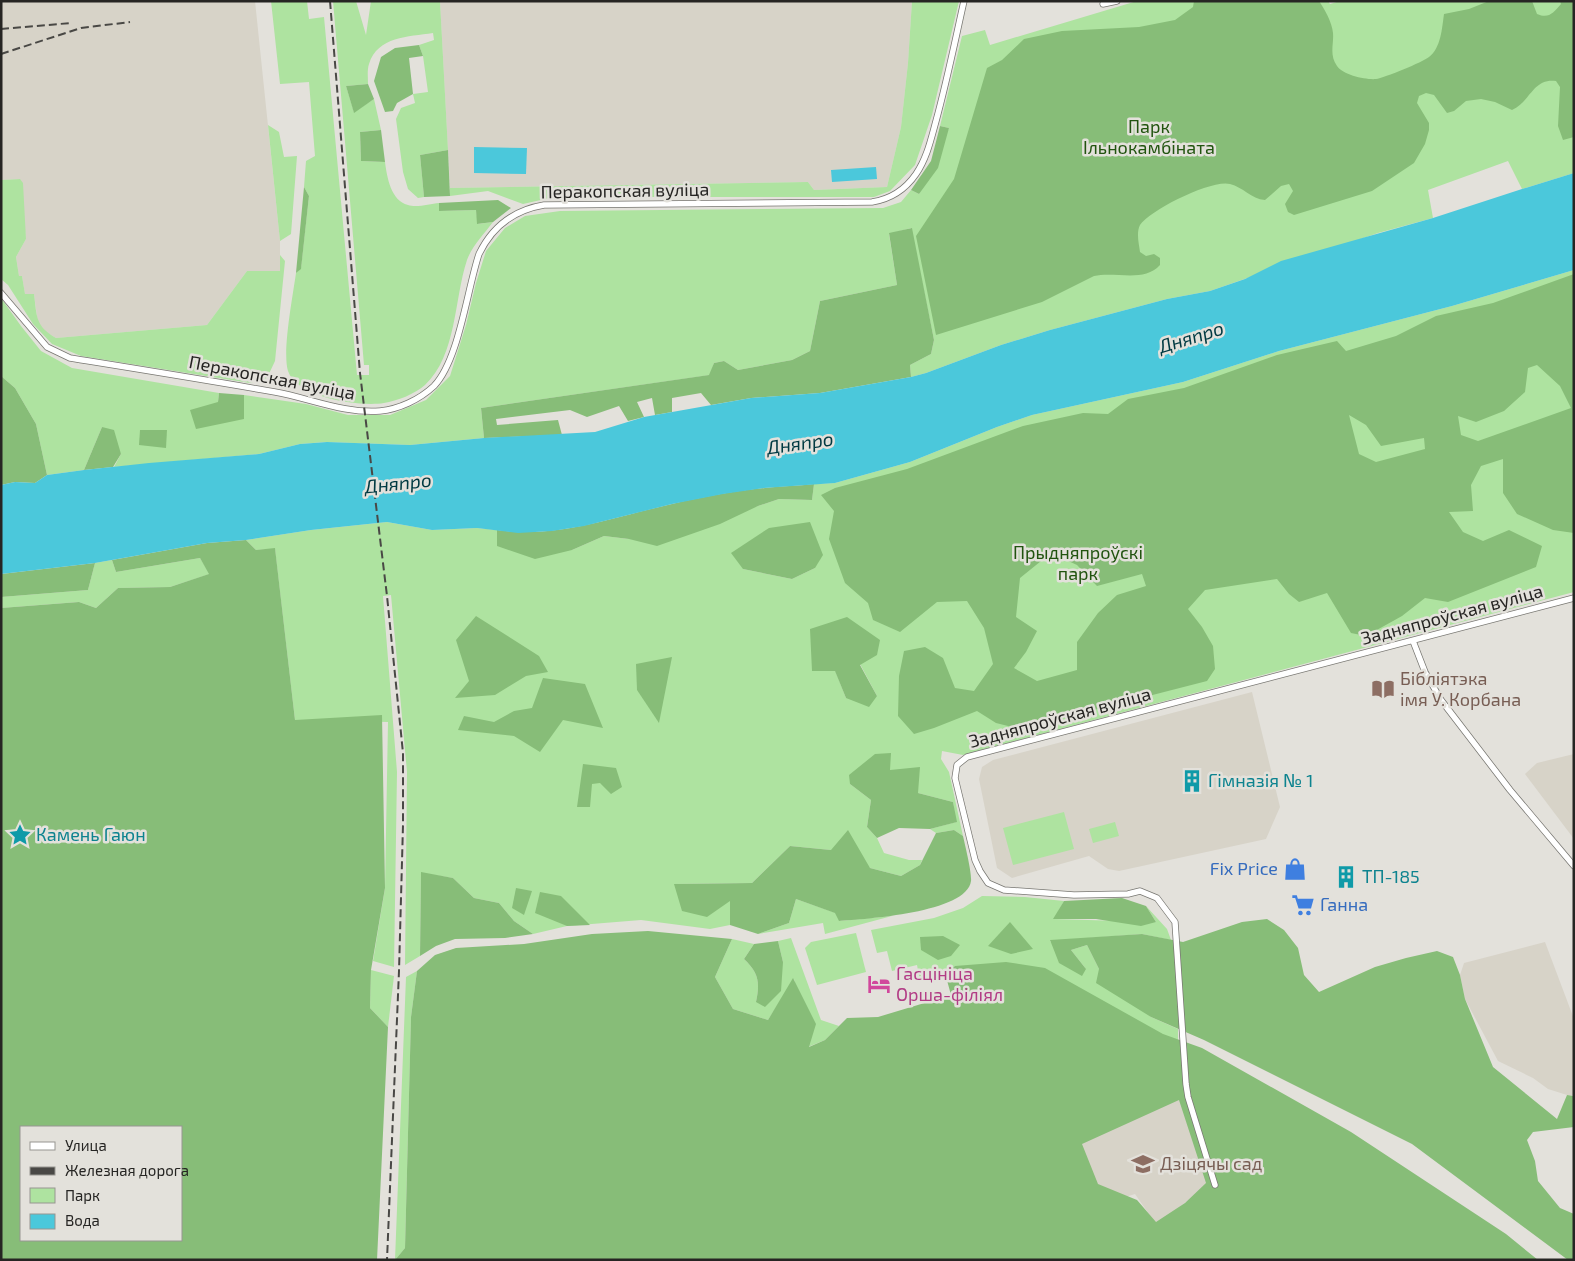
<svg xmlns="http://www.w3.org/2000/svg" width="1575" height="1261" font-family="'Exo 2',sans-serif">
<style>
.built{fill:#d7d3c8}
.green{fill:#aee3a0;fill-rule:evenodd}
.forest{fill:#87bd78;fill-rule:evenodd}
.water{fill:#4bc8db}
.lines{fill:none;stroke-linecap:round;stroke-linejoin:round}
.street-casing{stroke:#787772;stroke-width:7}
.street{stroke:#fff;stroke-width:5.5}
.rail{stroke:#494845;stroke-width:2;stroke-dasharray:8 4;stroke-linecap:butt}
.labels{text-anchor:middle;stroke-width:5;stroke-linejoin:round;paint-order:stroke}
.park-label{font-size:18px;fill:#21540f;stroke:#e3e1db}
.street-label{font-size:18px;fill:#262523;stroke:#e3e1db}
.education-label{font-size:18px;fill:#785e54;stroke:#e3e1db;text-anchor:start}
.culture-label{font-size:18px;fill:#0d838f;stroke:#e3e1db;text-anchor:start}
.shop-label{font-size:18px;fill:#366cbe;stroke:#e3e1db;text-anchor:end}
.hotel-label{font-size:18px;fill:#b23c85;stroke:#e3e1db;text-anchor:start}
.water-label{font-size:19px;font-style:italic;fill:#003a42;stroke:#e3e1db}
</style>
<rect width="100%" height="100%" fill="#e3e1db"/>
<g class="built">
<path d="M1,1h254l25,240v30h-33l-40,54 -151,13 -10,-6 -8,-8 -4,-30h-9l-3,-18h-3l-3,-19 10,-18 -7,-60 -18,1z"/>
<path d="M440,1h472l-4,62 -7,64 -14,60 -73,3 -6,-8 -358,6z"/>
<path d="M1252,692l28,115 -14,32 -147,32 -11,-2 -19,-13 -77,22 -15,-10 -18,-89 3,-12 11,-7z"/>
<path d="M1574,754v85l-49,-65 12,-11z"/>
<path d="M1545,942l29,77v76h-7l-19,-6 -15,-11 -35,-17 -33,-62 -5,-24 4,-12z"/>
<path d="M1182,1093l26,93 -52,38 -21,-30 -35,11 -25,-64z"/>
</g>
<g class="green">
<path d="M271,1h36l2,18 15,-2 33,358h12v-10h-5l-31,-364h23l10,34 5,-34h69l8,149 -28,5 4,42 -6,1 -10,-9 -5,-17 -7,-53 5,-11 14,-5 -2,-9 15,-2 -5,-36 -4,-11 15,-5 -1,-7c-25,4 -55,3 -64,31 -2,6 -1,14 -1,20l-22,2 8,26 20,-13 7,31 -21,2 1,29 24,1c2,15 6,39 23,43 8,3 22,-1 31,-2v8l37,-1 2,14 15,-2c-9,12 -21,24 -26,38 -13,39 -10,95 -42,125 -10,9 -28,16 -41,18 -24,4 -87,-5 -96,-32 -6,-19 5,-76 8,-98l5,-5 8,-72 -5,-9 2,-26 9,-5 -6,-74 -29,2z"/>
<path d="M912,1h47l-27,114 -17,50 -25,26 -16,6h-320l-31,7 -35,-13 -38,5v-8l358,-6 6,8 73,-3 14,-60 7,-64z"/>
<path d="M1137,1h191l2,3 10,-3h234v172l-52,16 -14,-28 -80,29 5,28 -55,15 -168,58 -43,8 -117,31 -49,15 -75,28 -15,4 -1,-12 21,-11 3,-14 -23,-112 -22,6 8,51 -77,16 -10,50 -18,9 -54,10 -14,-9 -10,2 -4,12 -229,33 3,30 -74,7 -84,-3 -26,2 -41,10 -145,13 7,-13 -19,-27 -18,43 -37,5 -11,-51 -21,-36 -14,-12v-78l20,28 20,25 31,17 147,25 -1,8 26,18v-24l62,9 42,11h42l36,-15 24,-24 16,-51 10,-42 10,-32 19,-23 20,-12 35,-5 323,-3 18,-6 10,-12 8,4 30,-66 -9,-2 22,-90 23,-6 5,15z"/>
<path d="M268,125l11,7 5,25 13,-1 -6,78 -11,7z"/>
<path d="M20,179l3,4 3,56 -10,18 3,19h3l3,18h9c3,22 1,32 22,44l151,-13 40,-54h33v-16l5,6 -10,100 -8,17 -17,5 -169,-27 -29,-12 -19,-20 -25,-39 -7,-6v-99z"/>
<path d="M1574,270v322l-611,163 -21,-4 -1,8 8,13 14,64 -9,-6 -18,3 -6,-4 26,-7 -3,-20 -35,-9 -68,-9 21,16 -4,27 10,11 7,15 25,7h13l-2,5 -19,11 -31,-8 -39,-18 -41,-4 -38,37 -77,1 55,17v24l-20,4 -69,-9 -74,6 -34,8 -19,-13 -15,-18 -25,-5 -21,-20 -32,-5 -1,83 -15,9 2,-193 -16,-177 -8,1 14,176 -3,195 -21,-6 12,-73 3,-166 -93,-2 -20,-171 -19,1 -10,-10 65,-10 76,-8 45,8 45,-2 20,2 1,16 74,4 32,-14 25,3 129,-33 21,-7 33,1 2,-16 21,-1 75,-21 87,-35 35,-12 151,-33 96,-31 173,-45zM815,568l-23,11 -49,-10zM860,664l17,32 -31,2 -11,-28z"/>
<path d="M200,558l10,16 -40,13 -52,1 -22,20 -17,-6 -78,6v-11l87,-7 7,-27 17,-3 4,12z"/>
<path d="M1064,812l10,37 -61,16 -10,-37z"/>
<path d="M1115,822l4,14 -26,7 -4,-14z"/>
<path d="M982,896l43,1 39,4 -10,18 102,3 -10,-16 21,23 4,11 -29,-6 -92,7 36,28 -15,-19 16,-5 12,24 52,48 27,12v11l-223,-74 -12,9 -23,6 -3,-16 -25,6 -5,-20 -10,2 -6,-23 63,-12 29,-10z"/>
<path d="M796,899l40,14 4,8 52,-5 -67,18 -2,-11 -65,11 31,-11z"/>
<path d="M856,933l10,39 -49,13 -12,-37 6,-6z"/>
<path d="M791,938l30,82 18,6 -14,14 -17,7 -14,-68 -26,41 -35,-11 -18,-32 17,-38 22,5 -10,15c15,14 16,24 12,43l27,-40 -5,-21z"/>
<path d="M371,970l23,6 -6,51 -18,-19z"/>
<path d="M417,971l-6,46 -6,231 -10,12 11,-283z"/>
</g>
<g class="forest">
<path d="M1194,1h125c6,9 13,21 14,32 1,11 -4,22 4,33 6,9 29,14 39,13 8,-1 47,-17 53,-22 12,-9 13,-29 15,-43l25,-5 20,-8h43l5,13c12,5 16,-1 24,-10l-1,-3h14v136l-11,3 -5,-14 2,-39 -4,-6c-23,-3 -25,20 -44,29l-17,-8 -14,-3 -15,2 -12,10 -7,2 -13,-18 -8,-2 -7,3 -2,7 12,20v7l-4,14 -11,19 -42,28 -78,24 -6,-3 -3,-8 8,-13 -4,-7 -8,2 -16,14c-14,-1 -22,-13 -35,-16 -18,-5 -80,26 -90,41 -4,8 -1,19 0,27l6,4 8,-2 6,4v7c-16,18 -45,6 -66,11l-52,26 -106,33 -20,-99 38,-57 33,-111 15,-8 22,-21 38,-8 77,-4 36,-7 18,-13z"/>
<path d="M419,45l4,11 -14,2 4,36 -16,9 -4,8 -8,1 -11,-31 7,-24 14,-9z"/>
<path d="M368,84l6,15 -20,14 -8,-27z"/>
<path d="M940,126l9,2 -11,40 -19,26 -8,-4 20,-29z"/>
<path d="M381,130l4,32 -24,-1 -1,-29z"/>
<path d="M448,150l2,46 -26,1 -4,-42z"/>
<path d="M304,187l5,9 -8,73 -5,4z"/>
<path d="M498,200l13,8 -18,14 -16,2 -1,-14 -37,1v-8z"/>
<path d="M912,228l22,112 -3,14 -21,11 1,12 -91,16 -69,5 -40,7 -10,-12 -29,5v14l-17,3 -3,-17 -15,4 7,15 -16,4 -9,-15 -32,11 -17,-7 -74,9 1,6 61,-5 4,15 -78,3 -3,-30 228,-33 5,-12 10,-2 14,9 54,-10 18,-9 10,-50 77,-16 -8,-52z"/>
<path d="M1574,274v259l-21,-3 -36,-16 -14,-21v-34l-22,7 -10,19 2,26 -24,1 14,20 20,9 26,-11 33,16 -6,21 -88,35 -23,-4 -23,18 -36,20 -15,-3 -24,-40 -28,9 -10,-8 -12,-15 -72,11 -17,19 14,18 11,19 2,23 -8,12 -187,48 -24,-6 -19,-12 -43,17 -20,6 -16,-18 1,-40 5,-25 21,-4 18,11 12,30 19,3 19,-27 -9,-36 -17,-27 -30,1 -37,30 -27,-12 -5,-17 -23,-20 -16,-44 5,-28 -13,-16 14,-7 72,-19 116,-43 60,-13 25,1 20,-15 56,-11 93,-33 60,-14 9,10 50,-15 40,-20 57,-13zM1537,365l23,21 11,22 -93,33 -17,-6 -3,-19 18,6 28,-11 21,-19 3,-24zM1349,415l17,10 15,21 43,-8 1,11 -49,13 -17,-8zM1051,553l26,12 20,21 45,-12 4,12 -29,9 -19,18 -21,29v28l-40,11 -23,-13 12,-16 11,-21 -21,-14 4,-39z"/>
<path d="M1,376l14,12 21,36 11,51 -12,8 -20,-1 -14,3z"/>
<path d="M219,393l25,2v24l-48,10 -6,-19 28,-8z"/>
<path d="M102,427l12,3 7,24 -8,13 -29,3z"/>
<path d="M140,430h27l-1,18 -27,-3z"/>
<path d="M814,484l-2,16 -33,-1 -21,7 -38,18 -63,22 -28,-7 -25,-3 -32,14 -37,9 -38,-13v-16c60,9 116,-13 175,-26 30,-7 62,-13 93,-16 16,-2 33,-2 49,-4z"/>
<path d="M810,522l13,33 -8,13 -23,11 -49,-10 -12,-16 38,-25z"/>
<path d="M246,540l10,10 19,-2 20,172 87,-5 3,173 -14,82 -1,38 18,19 -11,233h-376v-652l78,-6 17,6 22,-20 52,-1 39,-13 -9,-16 -84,14 -4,-12 95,-17zM21,1127h160v113h-160z"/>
<path d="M95,563l-7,27 -87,7v-23z"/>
<path d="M476,616l63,40 9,16 -22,4 -31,19 -40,3 14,-17 -13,-41z"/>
<path d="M847,617l33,23 -3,15 -17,10 17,31 -8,11 -23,-9 -11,-27h-23l-2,-42z"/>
<path d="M672,657l-13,66 -22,-33 -1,-26z"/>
<path d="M543,678l42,6 18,44 -40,-8 -23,32 -26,-16 -56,-6 6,-14 30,6 20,-11 18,-3z"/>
<path d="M891,753l-1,17 30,-3 -2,26 35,9 4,20 -27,7 -31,-1 -22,10 -10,-11 4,-27 -21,-16 -1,-9 26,-21z"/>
<path d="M583,764l33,4 6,19 -11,7 -11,-11 -8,1 -2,23h-13z"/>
<path d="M848,830l22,38 31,8 19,-11 16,-32 18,-3 9,6c2,9 9,37 8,45 -4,32 -107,38 -132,40l-4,-8 -39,-14 -7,24 -31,11 -28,-9v-24l-23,16 -25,-6 -8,-27 78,-1 38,-37 41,4z"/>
<path d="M421,872l32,6 21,20 25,5 15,18 19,13 -28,4 -50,1 -19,7 -16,10z"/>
<path d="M516,888l16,3 -8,24 -12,-7z"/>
<path d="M540,892l21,4 29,29 -23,1 -32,-13z"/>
<path d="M1122,898l24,8 10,16 -15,4 -45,-7h-43l11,-18z"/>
<path d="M1267,919l17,11 14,18 6,27 15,17 56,-25 31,-9 31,-7 16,6 7,18 5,24 28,68 64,52 10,-24 7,1v31l-41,5 -6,8 8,21 3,20 22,27 14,6v46h-6l-156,-116 -208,-104 -53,-23 -55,-34 3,-14 -12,-24 -16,5 15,19 -4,7 -23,-13 -9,-23 92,-6 41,8 59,-20z"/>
<path d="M1010,922l23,27 -22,5 -23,-8z"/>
<path d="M648,931l84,8 -17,38 18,32 35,11 25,-42 23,46 -7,23 16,-7 22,-22 31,-1 73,-22 -6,-22 10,-7 51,-4 39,6 118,66 39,14 149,84 155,102 32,26h-1143l10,-12 6,-231 6,-46 18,-16 21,-7 68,-4 68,-10zM1179,1100l27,83 -21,20 -29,19 -19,-22 -39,-16 -16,-40z"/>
<path d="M943,936l17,9 -9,11 -13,4 -17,-10 -1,-13z"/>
<path d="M778,941l5,21 -2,29 -16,16 -9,-5c4,-19 3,-29 -12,-43l10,-15z"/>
</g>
<g class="water">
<path d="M474,147l53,1 -1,26 -52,-1z"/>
<path d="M876,167l1,12 -45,3 -1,-12z"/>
<path d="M1574,173v97l-122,36 -173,45 -96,31 -151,33 -35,12 -87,35 -75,21 -71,5 -41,6 -51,10 -88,22 -32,5 -34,2 -41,-5 -45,2 -45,-8 -76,8 -65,10 -39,3 -112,20 -94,11v-89l14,-3 20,1 12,-8 37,-5 65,-7 110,-9 41,-10 27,-2 83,3 74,-7 111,-6 49,-15 107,-19 69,-5 91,-16 15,-4 75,-28 49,-15 117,-31 43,-8 35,-12 36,-18 152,-43 89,-29z"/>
</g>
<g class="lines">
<defs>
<g id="street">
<path d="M1103,4l14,-3"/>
<path d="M1,293l46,54 23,11c68,11 137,22 205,34 34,6 70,22 105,19 19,-2 39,-11 54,-25 25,-26 33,-96 45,-132 13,-27 35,-44 65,-49l328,-3c19,-3 33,-12 44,-28 11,-16 15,-35 20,-53 11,-40 19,-80 28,-120"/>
<path d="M1413,641l12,31 16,28 69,90 64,76"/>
<path d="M1215,1185l-27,-88 -2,-13 -11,-162 -18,-24 -17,-7 -12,3 -54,1 -70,-5 -16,-7 -8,-12 -5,-11 -20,-82 2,-13 10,-8 607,-159"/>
</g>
</defs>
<use href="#street" class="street-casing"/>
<use href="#street" class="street"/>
<g class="rail">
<path d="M330,1l30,372 27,223 16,157v72l-4,146 -12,289"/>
<path d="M1,29l70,-6"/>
<path d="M1,54l80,-26 49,-6"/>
</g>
</g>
<defs>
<symbol id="library-bare" viewBox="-9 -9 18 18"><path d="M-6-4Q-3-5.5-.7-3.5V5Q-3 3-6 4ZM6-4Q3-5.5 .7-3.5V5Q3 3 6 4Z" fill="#8d6e63" stroke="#e3e1db" stroke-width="2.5" paint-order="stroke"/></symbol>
<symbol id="building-bare" viewBox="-9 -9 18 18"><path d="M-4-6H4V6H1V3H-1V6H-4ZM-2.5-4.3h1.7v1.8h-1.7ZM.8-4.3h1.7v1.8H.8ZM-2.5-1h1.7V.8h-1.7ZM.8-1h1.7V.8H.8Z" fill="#0f9aa8" stroke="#e3e1db" stroke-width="2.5" paint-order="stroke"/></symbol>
<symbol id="sight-bare" viewBox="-9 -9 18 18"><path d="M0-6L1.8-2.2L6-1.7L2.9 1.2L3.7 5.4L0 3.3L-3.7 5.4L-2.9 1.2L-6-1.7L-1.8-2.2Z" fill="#0f9aa8" stroke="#e3e1db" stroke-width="2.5" paint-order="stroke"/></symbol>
<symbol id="shop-bare" viewBox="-9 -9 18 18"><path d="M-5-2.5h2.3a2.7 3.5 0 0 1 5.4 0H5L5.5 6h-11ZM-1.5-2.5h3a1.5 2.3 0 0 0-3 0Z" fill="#3f7fe0" stroke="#e3e1db" stroke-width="2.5" paint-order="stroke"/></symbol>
<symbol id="supermarket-bare" viewBox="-9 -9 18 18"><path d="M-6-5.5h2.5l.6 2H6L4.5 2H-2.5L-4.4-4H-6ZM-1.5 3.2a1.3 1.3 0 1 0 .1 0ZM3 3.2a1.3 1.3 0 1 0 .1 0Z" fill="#3f7fe0" stroke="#e3e1db" stroke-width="2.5" paint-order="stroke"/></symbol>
<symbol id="hotel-bare" viewBox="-9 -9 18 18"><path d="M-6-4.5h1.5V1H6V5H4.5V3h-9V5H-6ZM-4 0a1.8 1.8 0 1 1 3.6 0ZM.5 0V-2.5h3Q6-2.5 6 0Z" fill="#d1479c" stroke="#e3e1db" stroke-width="2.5" paint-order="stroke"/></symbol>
<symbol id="school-bare" viewBox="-9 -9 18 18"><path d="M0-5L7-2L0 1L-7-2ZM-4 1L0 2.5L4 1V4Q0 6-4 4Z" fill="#8d6e63" stroke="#e3e1db" stroke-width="2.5" paint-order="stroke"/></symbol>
</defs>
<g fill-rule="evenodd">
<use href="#library-bare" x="1367" y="673" width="32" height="32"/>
<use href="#building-bare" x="1176" y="765" width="32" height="32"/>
<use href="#sight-bare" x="4" y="819" width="32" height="32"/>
<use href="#shop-bare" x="1279" y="853" width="32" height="32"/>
<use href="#building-bare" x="1330" y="861" width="32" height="32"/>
<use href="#supermarket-bare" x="1287" y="889" width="32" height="32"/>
<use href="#hotel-bare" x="863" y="968" width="32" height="32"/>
<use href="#school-bare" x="1127" y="1148" width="32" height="32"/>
</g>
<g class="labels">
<g class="park-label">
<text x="1149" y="133">Парк<tspan x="1149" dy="21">Ільнокамбіната</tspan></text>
<text x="1078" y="559">Прыдняпроўскі<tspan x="1078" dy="21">парк</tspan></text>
</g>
<g class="street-label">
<text transform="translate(625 191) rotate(-1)" y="6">Перакопская вуліца</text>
<text transform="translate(272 378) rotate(11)" y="6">Перакопская вуліца</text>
<text transform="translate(1452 615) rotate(-15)" y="6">Задняпроўская вуліца</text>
<text transform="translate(1060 718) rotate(-15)" y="6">Задняпроўская вуліца</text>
</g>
<g class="education-label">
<text x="1400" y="685">Бібліятэка<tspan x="1400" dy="21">імя У. Корбана</tspan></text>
<text x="1160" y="1170">Дзіцячы сад</text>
</g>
<g class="culture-label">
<text x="1208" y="787">Гімназія № 1</text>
<text x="36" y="841">Камень Гаюн</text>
<text x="1362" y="883">ТП-185</text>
</g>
<g class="shop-label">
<text x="1278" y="875">Fix Price</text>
<text x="1320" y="911" text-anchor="start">Ганна</text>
</g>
<g class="hotel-label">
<text x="896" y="980">Гасцініца<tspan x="896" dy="21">Орша-філіял</tspan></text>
</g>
<g class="water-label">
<text transform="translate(1191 337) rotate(-17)" y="7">Дняпро</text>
<text transform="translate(800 443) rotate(-8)" y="7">Дняпро</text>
<text transform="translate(398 483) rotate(-6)" y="7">Дняпро</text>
</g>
</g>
<rect width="1575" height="1261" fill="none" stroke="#262523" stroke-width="5"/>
<rect x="20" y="1126" width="162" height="115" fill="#e3e1db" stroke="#979691"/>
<rect x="30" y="1142" width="25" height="8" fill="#ffffff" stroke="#979691"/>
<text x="65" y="1151" font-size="15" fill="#262523">Улица</text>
<rect x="30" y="1167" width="25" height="8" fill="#494845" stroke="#979691"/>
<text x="65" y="1176" font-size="15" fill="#262523">Железная дорога</text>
<rect x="30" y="1188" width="25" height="15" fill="#aee3a0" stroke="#979691"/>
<text x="65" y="1201" font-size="15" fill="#262523">Парк</text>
<rect x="30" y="1214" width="25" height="15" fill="#4bc8db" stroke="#979691"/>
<text x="65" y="1226" font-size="15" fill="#262523">Вода</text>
</svg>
